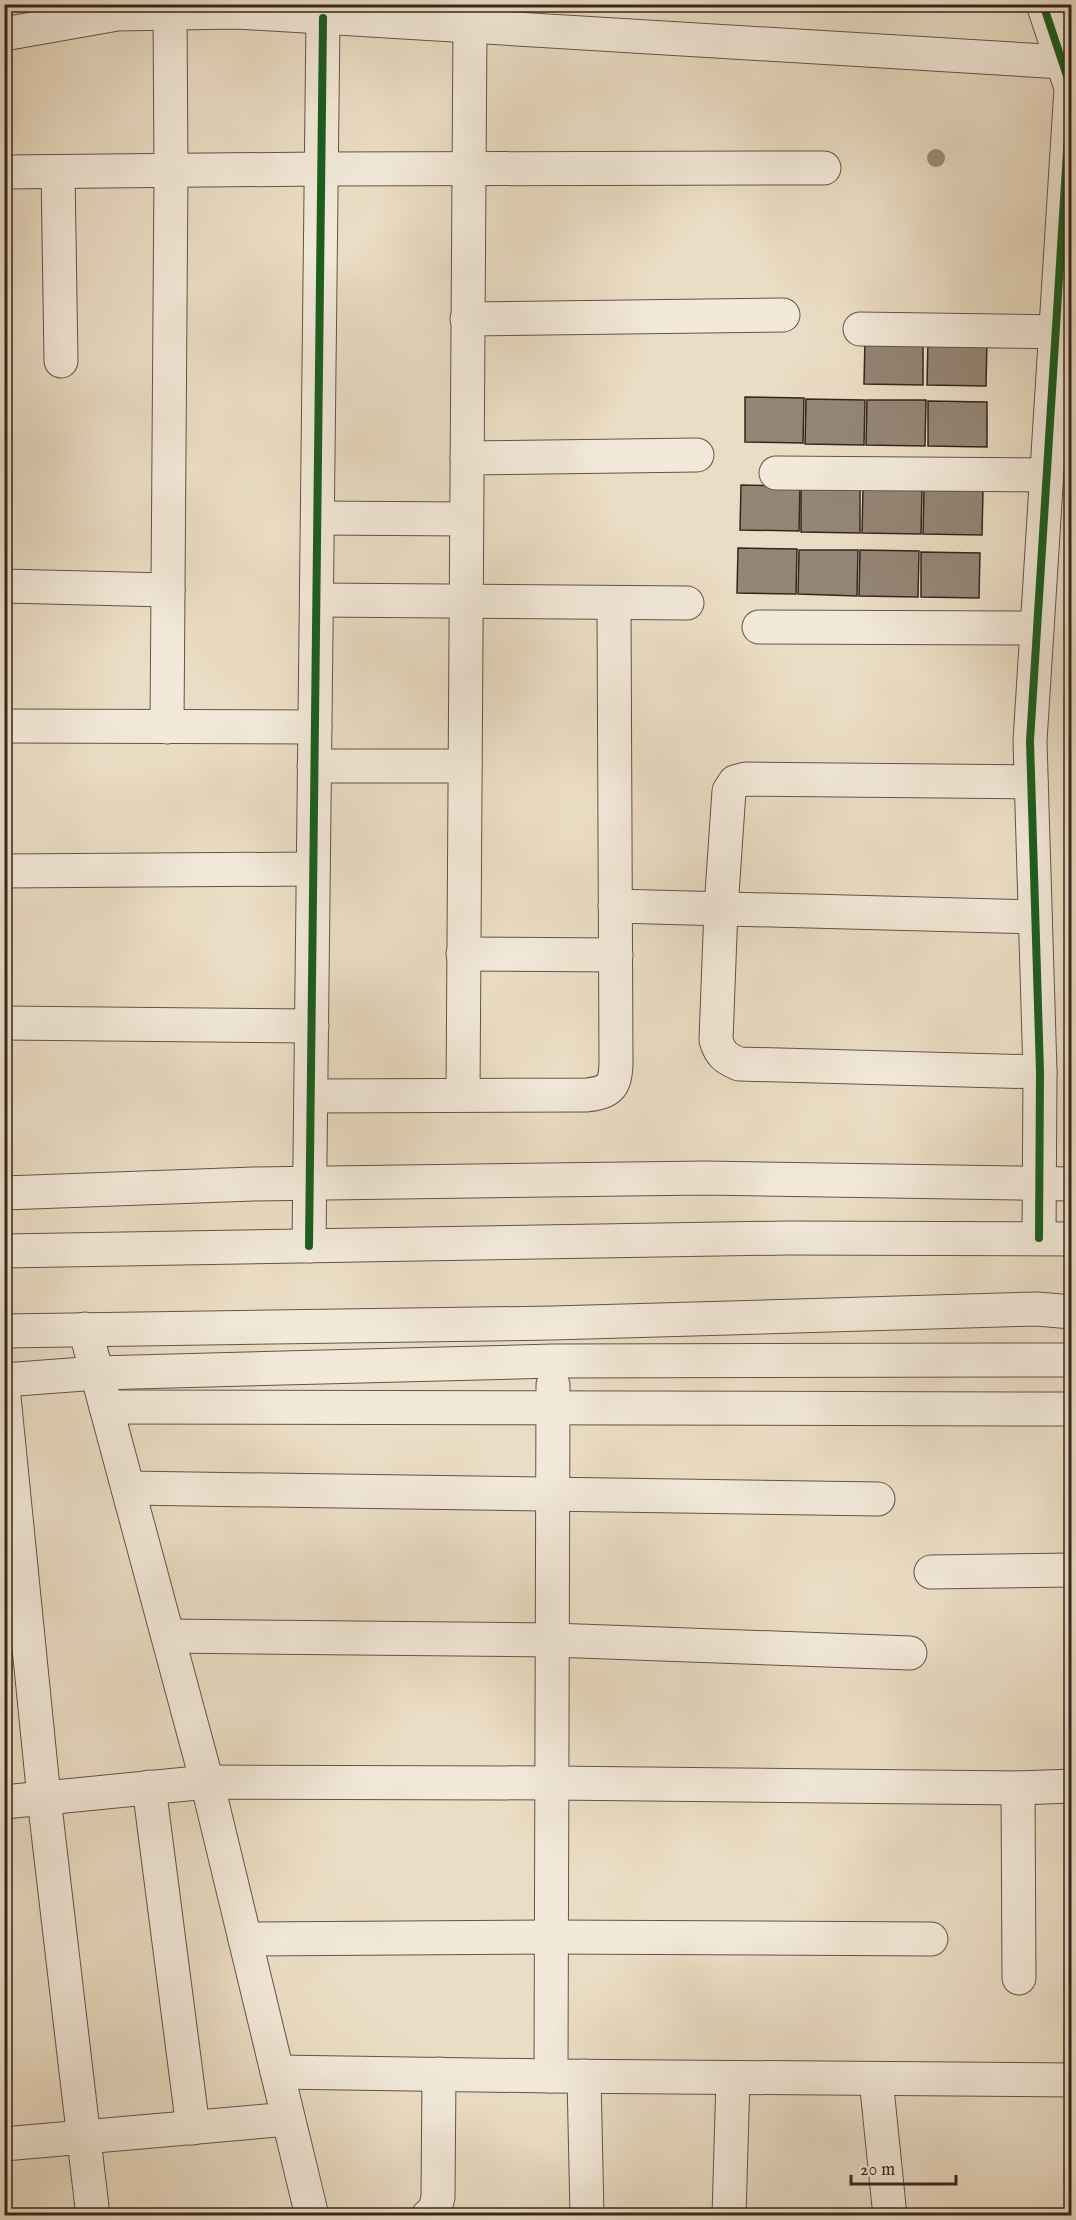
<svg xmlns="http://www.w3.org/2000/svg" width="1076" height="2220" font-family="'IM FELL English',serif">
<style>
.building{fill:#948575;stroke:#36261e;stroke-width:1.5}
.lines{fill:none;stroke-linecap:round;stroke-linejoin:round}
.minor-casing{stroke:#635448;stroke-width:35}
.tertiary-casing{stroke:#635448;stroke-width:35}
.minor{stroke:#f2e9d9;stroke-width:33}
.tertiary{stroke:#f2e9d9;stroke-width:33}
.cycleway-casing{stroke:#f2e9d9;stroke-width:11}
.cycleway{stroke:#1b5e20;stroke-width:8}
.tree{fill:#9c8d7c}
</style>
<rect width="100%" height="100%" fill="#ebddc5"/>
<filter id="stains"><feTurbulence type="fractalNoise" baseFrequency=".00333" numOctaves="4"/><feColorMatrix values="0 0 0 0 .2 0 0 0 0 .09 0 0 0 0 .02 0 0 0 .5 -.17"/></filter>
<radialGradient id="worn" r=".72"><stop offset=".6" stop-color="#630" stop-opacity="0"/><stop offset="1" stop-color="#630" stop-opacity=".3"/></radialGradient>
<g class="building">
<path d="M865,339l58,1v45l-59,-1z"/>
<path d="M928,339l59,1 -1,46 -59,-1z"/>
<path d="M745,397l59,1 -1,45 -58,-1z"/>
<path d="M806,399l59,1 -1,45 -59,-1z"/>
<path d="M867,400h59l-1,46 -59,-1z"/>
<path d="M928,401l59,1v45l-59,-1z"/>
<path d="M741,485l59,1 -1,45 -59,-1z"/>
<path d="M801,487l59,1v45l-59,-1z"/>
<path d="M863,488l59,1 -1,45 -59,-1z"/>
<path d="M924,489l59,1 -1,45 -59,-1z"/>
<path d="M738,548l59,1 -1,45 -59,-1z"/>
<path d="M799,550h59l-1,46 -59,-2z"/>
<path d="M860,550l59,1 -1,46 -59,-1z"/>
<path d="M921,552l59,1 -1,45 -58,-1z"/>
</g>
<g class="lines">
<defs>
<g id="minor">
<path d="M4,34l113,-20 120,-2 825,50"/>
<path d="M4,172l317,-3 503,-1"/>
<path d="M58,172l3,189"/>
<path d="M467,319l316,-4"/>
<path d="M860,329l212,3"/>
<path d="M467,458l230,-3"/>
<path d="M776,473l270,2"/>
<path d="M318,518l148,1"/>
<path d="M4,586l164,4"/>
<path d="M317,600l370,3"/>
<path d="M759,627l278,1"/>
<path d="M4,726l311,1"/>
<path d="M167,727l4,-556 -1,-158"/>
<path d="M314,766h151"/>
<path d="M1031,782l-285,-3 -11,3 -6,9 -8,117 -5,132c4,14 9,18 23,24l301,8"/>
<path d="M4,871l309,-2"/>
<path d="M615,906l420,11"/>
<path d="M463,954l153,1"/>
<path d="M4,1023l308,3"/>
<path d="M463,1095l7,-1069"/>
<path d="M311,1096l276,-1c23,-3 28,-8 29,-31l-2,-461"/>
<path d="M4,1193l250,-9 451,-6 367,6"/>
<path d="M1039,1238l1,-166 -10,-331 41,-653 -28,-84"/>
<path d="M309,1246l14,-1228"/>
<path d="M85,1329l122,453 105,434"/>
<path d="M4,1380l93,-7 456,-12 519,-1"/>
<path d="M4,1397l40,401 49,418"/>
<path d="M106,1407l966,2"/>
<path d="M128,1488l750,11"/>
<path d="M931,1572l141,-2"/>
<path d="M168,1636l384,4 358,13"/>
<path d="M149,1787l44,341"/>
<path d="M1018,1788l1,190"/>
<path d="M4,1802l203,-20 345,1 466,5 54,-2"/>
<path d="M245,1939l306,-2 380,2"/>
<path d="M277,2072l274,4 521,4"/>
<path d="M551,2076l2,-691"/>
<path d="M584,2076l3,140"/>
<path d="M876,2079l14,137"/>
<path d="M4,2144l284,-25"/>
<path d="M428,2216l7,-6 3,-13 1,-123"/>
<path d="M729,2216l4,-138"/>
</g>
<g id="tertiary">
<path d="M4,1251l782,-13 286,1"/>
<path d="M4,1331l549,-8 484,-14 35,3"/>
</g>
</defs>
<use href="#minor" class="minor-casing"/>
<use href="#tertiary" class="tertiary-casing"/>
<use href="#minor" class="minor"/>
<use href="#tertiary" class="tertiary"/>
<defs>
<g id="cycleway">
<path d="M1039,1238l1,-166 -10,-331 41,-653 -28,-84"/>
<path d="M309,1246l14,-1228"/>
</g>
</defs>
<use href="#cycleway" class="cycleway-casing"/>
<use href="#cycleway" class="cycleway"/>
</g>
<circle class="tree" cx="936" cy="158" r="9"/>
<rect width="1076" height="2220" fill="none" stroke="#ebddc5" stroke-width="24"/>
<rect x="6" y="6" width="1064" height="2208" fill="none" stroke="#36261e" stroke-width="3"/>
<rect x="12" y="12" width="1052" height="2196" fill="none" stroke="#36261e" stroke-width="1.5"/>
<path d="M851 2175v9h105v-9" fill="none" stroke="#36261e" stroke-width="3"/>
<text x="860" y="2175" font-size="18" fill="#36261e" stroke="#f2e9d9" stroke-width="4.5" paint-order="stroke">20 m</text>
<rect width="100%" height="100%" filter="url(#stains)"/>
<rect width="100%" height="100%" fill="url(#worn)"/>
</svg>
